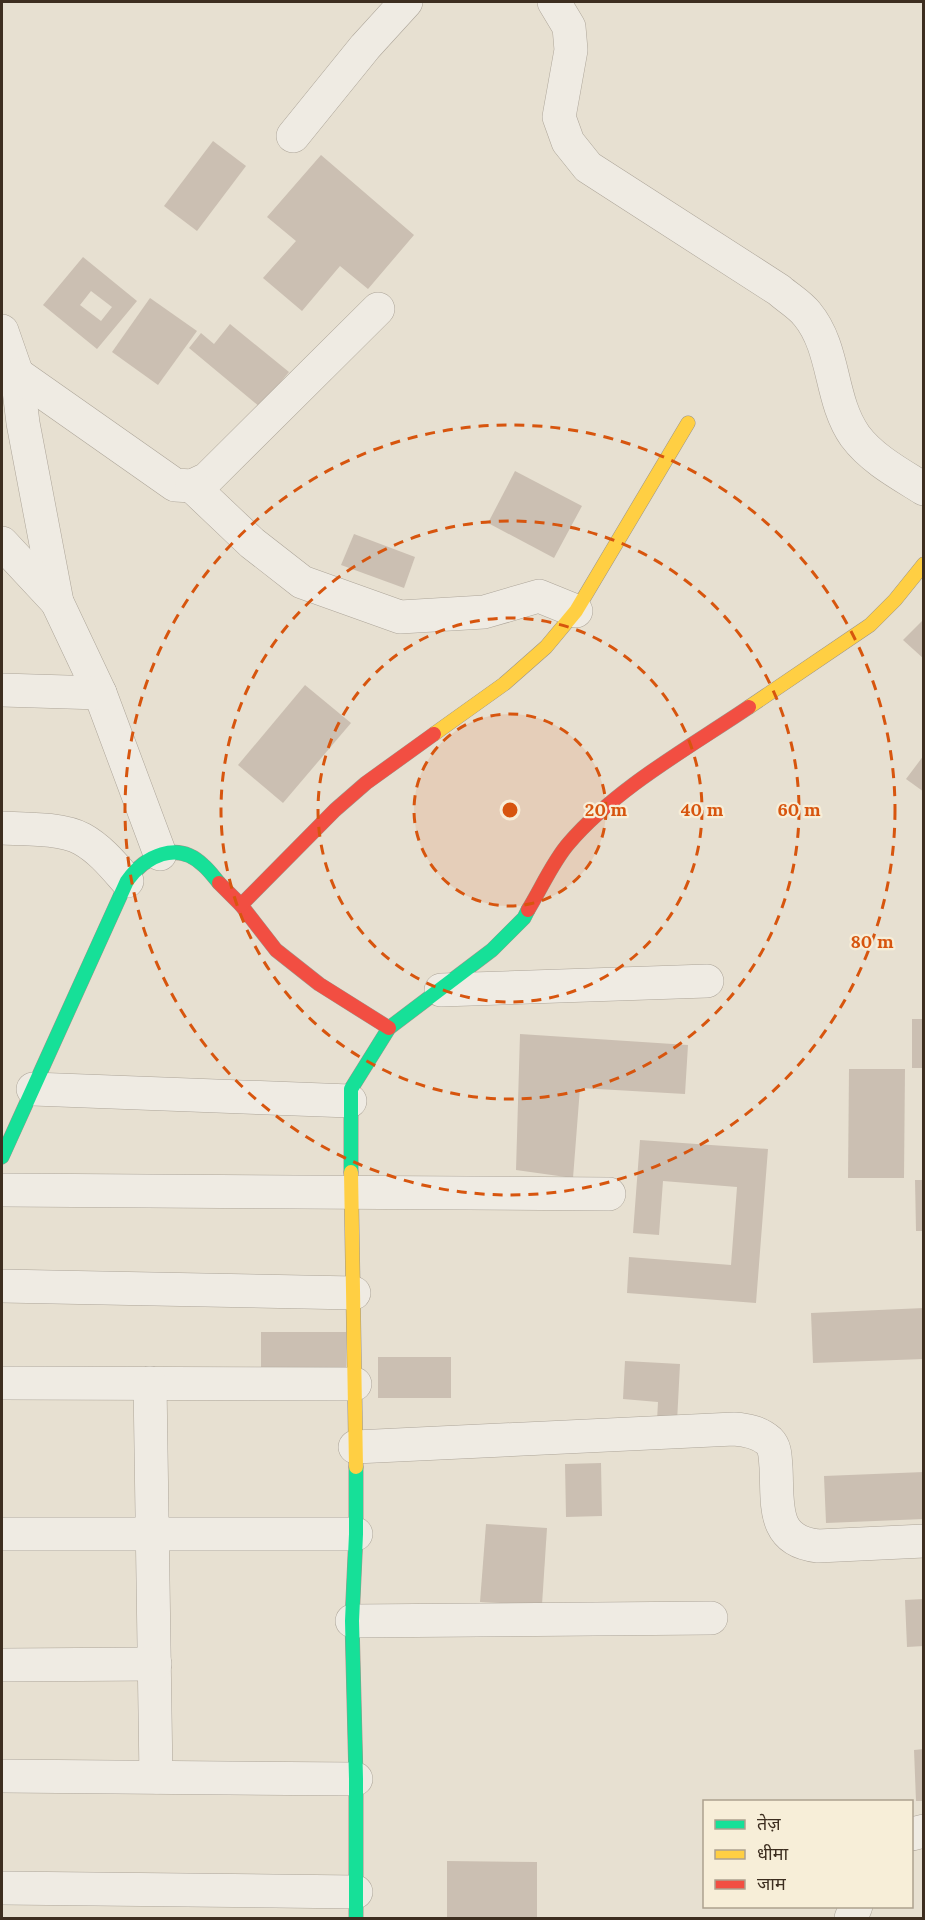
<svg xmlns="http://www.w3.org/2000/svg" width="925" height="1920" font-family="Lora,'Noto Sans Devanagari',serif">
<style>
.building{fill:#cbbfb2;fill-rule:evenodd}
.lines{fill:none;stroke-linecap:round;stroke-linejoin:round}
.street-casing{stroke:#ada599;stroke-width:34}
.fast-casing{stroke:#9c958a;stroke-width:15}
.slow-casing{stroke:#9c958a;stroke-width:15}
.jam-casing{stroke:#9c958a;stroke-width:15}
.street{stroke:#efebe3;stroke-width:33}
.fast{stroke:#16e098;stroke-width:14}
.slow{stroke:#ffcf43;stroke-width:14}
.jam{stroke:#f24e42;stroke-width:14}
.ring{fill:none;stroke:#d7550e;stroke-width:3;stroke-dasharray:10 8}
.centre{fill:#d7550e;stroke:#f7eed8;stroke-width:3}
.ring-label{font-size:18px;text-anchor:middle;font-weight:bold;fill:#d7550e;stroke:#f7eed8;stroke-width:4.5;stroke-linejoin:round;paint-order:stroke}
</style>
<rect width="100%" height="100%" fill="#e7e0d1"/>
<g class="building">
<path d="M213,141l33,25 -49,65 -33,-25z"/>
<path d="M321,155l93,80 -46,54 -28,-23 -38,45 -39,-33 33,-37 -29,-24z"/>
<path d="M83,257l54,44 -40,48 -54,-44zM91,291l21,16 -11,14 -21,-16z"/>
<path d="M150,298l47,33 -39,54 -46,-33z"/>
<path d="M230,324l59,48 -29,35 -71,-59 12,-15 13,11z"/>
<path d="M515,471l67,35 -28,52 -66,-35z"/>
<path d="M354,534l61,23 -11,31 -63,-23z"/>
<path d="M924,619v40l-21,-19z"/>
<path d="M305,685l46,38 -68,80 -45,-38z"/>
<path d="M924,755v37l-18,-13z"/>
<rect x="912" y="1019" width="12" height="49"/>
<path d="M520,1034l168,11 -3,49 -105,-6 -7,90 -57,-8z"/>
<path d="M849,1069h56l-1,109h-56z"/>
<path d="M640,1140l128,9 -12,154 -129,-10 2,-36 102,8 6,-78 -74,-6 -4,54 -26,-2z"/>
<path d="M915,1180h9v51h-8z"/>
<path d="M924,1308v51l-111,4 -2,-50z"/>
<rect x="261" y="1332" width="85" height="43"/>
<rect x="378" y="1357" width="73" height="41"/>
<path d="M625,1361l55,3 -3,58 -20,-1 1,-19 -35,-3z"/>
<path d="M601,1463l1,53 -36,1 -1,-53z"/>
<path d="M924,1472v47l-98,4 -2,-47z"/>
<path d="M486,1524l61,4 -5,77 -62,-3z"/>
<path d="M924,1599v47l-17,1 -2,-47z"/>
<path d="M924,1749v52h-8l-2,-51z"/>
<path d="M447,1861l90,1v56h-90z"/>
</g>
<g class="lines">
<defs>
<g id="street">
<path d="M554,2l15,25 2,23 -12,67 9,25 20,25 191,123c9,8 21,15 28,24 29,35 22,85 48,122 17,23 45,38 69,53"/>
<path d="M293,136l72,-89 41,-45"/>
<path d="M2,331l15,43 6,49 34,179 43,91 60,161"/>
<path d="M17,374l158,111 17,1 15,-7 171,-170"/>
<path d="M192,486l60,57 50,39 98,35 84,-5 55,-16 37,15"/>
<path d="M2,543l55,59"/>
<path d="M2,690l98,3"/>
<path d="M2,828c22,1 60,0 80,11 18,10 31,26 45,42"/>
<path d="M441,990l266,-9"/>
<path d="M33,1089l317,12"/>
<path d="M2,1190l607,4"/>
<path d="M2,1286l352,7"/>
<path d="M2,1383l353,1"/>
<path d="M150,1383l6,394"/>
<path d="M355,1447l379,-18c13,1 25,3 35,12 7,7 6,17 7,26 2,37 -5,74 42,79l106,-5"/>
<path d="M2,1534h354"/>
<path d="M352,1621l359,-3"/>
<path d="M2,1665l153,-1"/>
<path d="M2,1776l354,3"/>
<path d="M912,1834l12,-3"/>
<path d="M2,1888l354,4"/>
<path d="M851,1918l5,-12"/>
</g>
<g id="fast">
<path d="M2,1157l125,-276c18,-25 50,-41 76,-16 6,5 11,12 16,18"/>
<path d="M351,1172v-83l38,-61 103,-78 32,-32 4,-8"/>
<path d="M356,1467v67l-4,87 4,158v139"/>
</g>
<g id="slow">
<path d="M749,707l121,-82 25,-25 29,-36"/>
<path d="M434,734l70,-50 42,-37 30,-36 112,-188"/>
<path d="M351,1172l5,295"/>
</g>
<g id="jam">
<path d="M219,883l22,22 35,45 43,34 70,44"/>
<path d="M241,905l94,-95 31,-27 68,-49"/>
<path d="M528,910c13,-21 25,-49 41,-67 47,-55 121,-96 180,-136"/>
</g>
</defs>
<use href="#street" class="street-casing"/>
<use href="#fast" class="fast-casing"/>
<use href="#slow" class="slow-casing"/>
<use href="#jam" class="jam-casing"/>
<use href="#street" class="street"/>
<use href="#fast" class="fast"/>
<use href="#slow" class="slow"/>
<use href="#jam" class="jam"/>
</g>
<circle cx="510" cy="810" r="96" fill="#d7550e" fill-opacity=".12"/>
<g class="ring">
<circle cx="510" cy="810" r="96"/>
<circle cx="510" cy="810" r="192"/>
<circle cx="510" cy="810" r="289"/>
<circle cx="510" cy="810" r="385"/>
</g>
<circle cx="510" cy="810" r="9" class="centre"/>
<g class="ring-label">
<text x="606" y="816">20 m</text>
<text x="702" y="816">40 m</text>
<text x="799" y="816">60 m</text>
<text x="872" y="948">80 m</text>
</g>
<rect width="925" height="1920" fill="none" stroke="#3d2e20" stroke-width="6"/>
<rect x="703" y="1800" width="210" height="108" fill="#f7eed8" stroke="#ada18e" stroke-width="1.5"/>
<rect x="715" y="1820" width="30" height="9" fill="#16e098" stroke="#ada18e" stroke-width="1.5"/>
<text x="757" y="1830" font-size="18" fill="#3d2e20">तेज़</text>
<rect x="715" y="1850" width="30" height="9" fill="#ffcf43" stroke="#ada18e" stroke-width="1.5"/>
<text x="757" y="1860" font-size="18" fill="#3d2e20">धीमा</text>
<rect x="715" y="1880" width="30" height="9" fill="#f24e42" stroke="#ada18e" stroke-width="1.5"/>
<text x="757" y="1890" font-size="18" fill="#3d2e20">जाम</text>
</svg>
